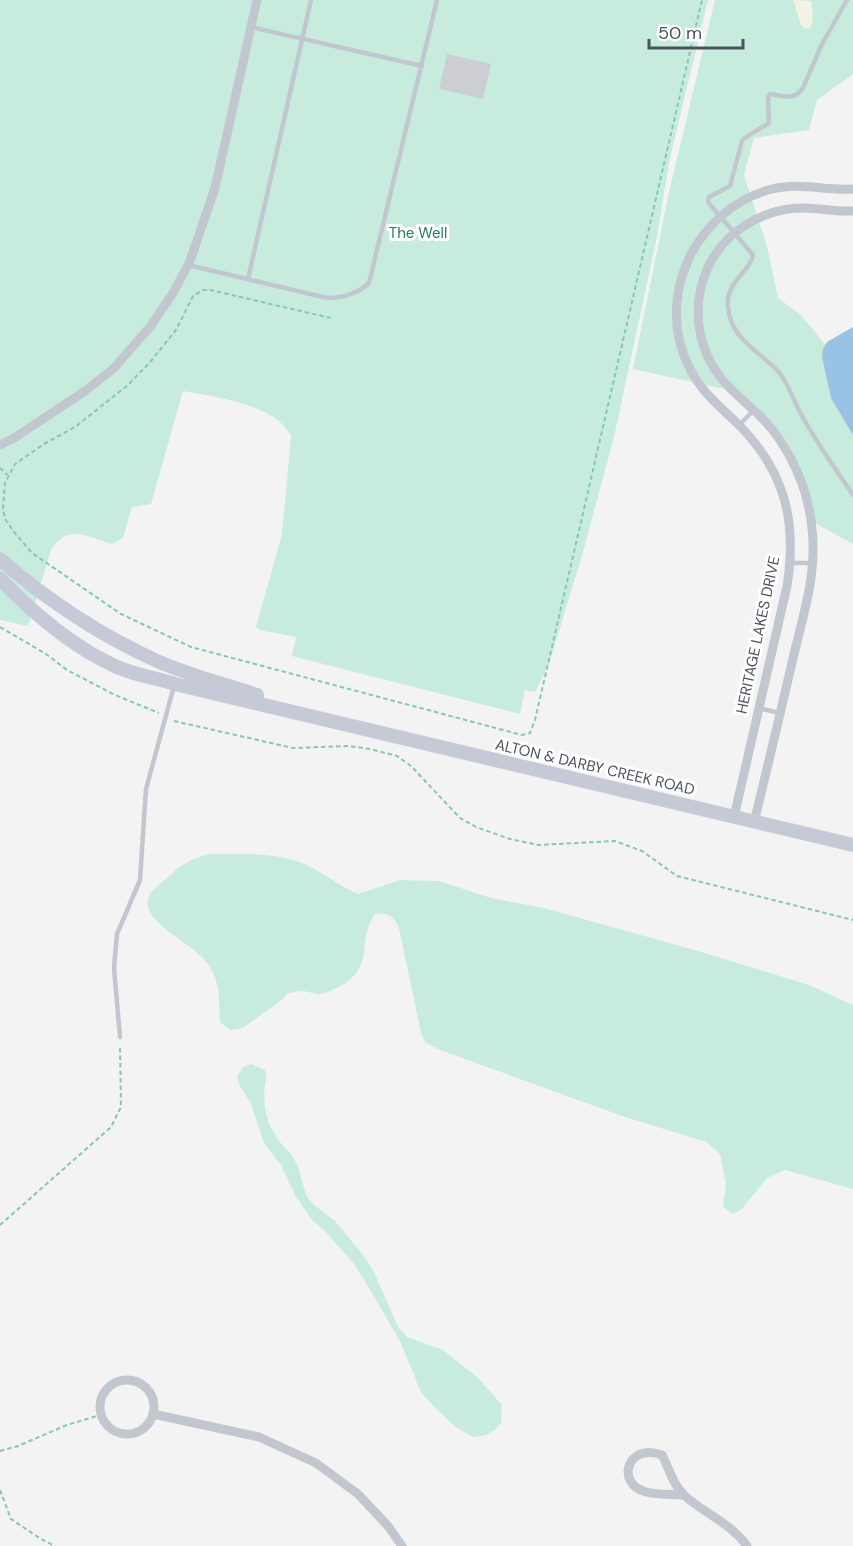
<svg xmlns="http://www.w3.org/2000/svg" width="853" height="1546" font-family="'DM Sans',sans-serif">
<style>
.green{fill:#c7ecde}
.sand{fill:#f3f2e6}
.water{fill:#99c3e4}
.building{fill:#cdced4}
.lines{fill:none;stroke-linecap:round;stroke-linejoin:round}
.path{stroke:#83c7b6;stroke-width:2;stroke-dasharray:4.5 3;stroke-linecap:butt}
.lane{stroke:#c2c7cf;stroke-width:4.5}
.street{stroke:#c2c7cf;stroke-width:9}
.secondary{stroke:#c6cad7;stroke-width:14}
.labels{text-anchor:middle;stroke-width:6;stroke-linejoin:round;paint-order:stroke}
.park-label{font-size:15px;fill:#227a63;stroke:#fff}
.street-label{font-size:15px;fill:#4c515e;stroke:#fff}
</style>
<rect width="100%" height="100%" fill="#f4f3f3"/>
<g class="green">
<path d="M0,0h708l-39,162 -12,75 -43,200 -31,115 -34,112 -14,28 -10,-2 -5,24 -228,-58 4,-19 -36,-7 -4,-3 26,-93 9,-98c-16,-32 -76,-39 -108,-45l-32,113 -19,3 -9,31 -11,6c-25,-7 -44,-21 -61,6l-23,76 -28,-6z"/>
<path d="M715,0h138v74l-36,26 -8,30 -55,8 -10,37 23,71 11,52 23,17 24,29 28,-17v217l-42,-23 -27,-75 -51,-55 -100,-22 36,-177z"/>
<path d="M210,854c29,0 59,-2 87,7 22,8 40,24 61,33l42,-14 39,1 52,17 53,10 161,45 104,32 44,20v184l-68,-19 -18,8 -25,31 -9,5 -10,-7 3,-22 -6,-31 -14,-12 -81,-25 -185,-67 -15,-8 -4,-9 -22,-105c-5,-11 -11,-16 -24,-14 -20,29 2,52 -36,73 -5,2 -12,6 -18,7 -6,1 -12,-3 -19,-3 -4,0 -9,2 -14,2l-5,6 -40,29 -13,2 -10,-8c-2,-24 2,-36 -12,-58 -18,-27 -95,-50 -42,-85 5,-4 9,-9 14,-12 9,-7 19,-10 30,-13z"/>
<path d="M251,1064l14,6 1,8 -2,15 1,15 4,16 10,17 13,14 6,12 8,28 8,10 21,16 29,35 10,16 24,55 9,10 36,13 35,28 24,27 -1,18 -6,7 -9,5 -13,2 -16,-9 -22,-20 -14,-16 -21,-51 -34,-58 -12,-19 -30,-34 -12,-10 -16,-23 -15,-32 -17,-22 -13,-39 -11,-18 -3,-10 6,-9z"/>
</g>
<path class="sand" d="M793,0l18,1c2,8 3,20 -1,27l-4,1 -5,-4z"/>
<path class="water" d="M853,327v108l-22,-37 -9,-41 1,-8 4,-7z"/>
<path class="building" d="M447,54l44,10 -8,35 -44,-10z"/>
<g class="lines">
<g class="path">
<path d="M331,318l-121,-28h-7l-10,6 -17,34 -25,31 -23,24 -53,42 -31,17 -29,20 -10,19 -2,26 2,10 9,13 18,21 89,61 70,33 331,88 8,-2 5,-13 167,-720"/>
<path d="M0,468l8,7"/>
<path d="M0,627l46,27 21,16 48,25 44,18"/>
<path d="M174,721l119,27 56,-2 21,3 27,7 14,10 49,52 16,9 34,12 29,6 76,-4 27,10 35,25 176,44"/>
<path d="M0,1225l111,-98 10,-20 -1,-61"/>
<path d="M0,1451l18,-5 49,-21 33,-10"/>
<path d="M0,1490l11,29 30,20 14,7"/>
</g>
<g class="lane">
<path d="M847,0l-25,44 -19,44c-9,13 -19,8 -33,6l-2,3 1,26 -23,14 -4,4 -12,45 -21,11 -1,5 45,53c-2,16 -28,27 -25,52 3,32 29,43 49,63 11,11 16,30 24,44 15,28 34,54 52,81"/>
<path d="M251,27l171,39"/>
<path d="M188,265l139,33c16,0 30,-4 42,-15l68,-283"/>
<path d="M248,279l63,-279"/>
<path d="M739,425l15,-15"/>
<path d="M791,563h21"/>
<path d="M758,708l22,5"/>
<path d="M120,1037l-6,-69 3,-34 23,-54 6,-91 28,-103"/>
</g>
<g class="street">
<path d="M0,445l14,-7 71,-47 28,-22 37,-42 23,-34 17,-32 25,-73 42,-188"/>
<path d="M734,817l53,-231c10,-63 -1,-112 -46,-159 -19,-19 -39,-34 -51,-58 -37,-71 5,-160 82,-180 28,-7 53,2 81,0"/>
<path d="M754,822c14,-56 27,-112 40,-168 10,-41 23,-82 18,-125 -3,-34 -17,-68 -37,-96 -14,-19 -32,-31 -48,-48 -30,-32 -37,-78 -19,-118 17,-36 56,-59 95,-59 17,0 33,4 50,3"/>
<circle cx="127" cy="1407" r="27"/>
<path d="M153,1414l106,23 57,26 42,31 30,32 14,20"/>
<path d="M684,1495c-12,-1 -26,0 -38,-3 -31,-8 -19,-50 16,-37 7,13 11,30 23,41 19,17 47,28 62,50"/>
</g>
<g class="secondary">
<path d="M0,559c47,41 100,76 157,102 32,14 67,23 100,34"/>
<path d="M0,579c34,35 72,68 117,88 18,8 39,11 58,17l678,161"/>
</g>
</g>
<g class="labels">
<g class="park-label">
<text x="418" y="238">The Well</text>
</g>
<g class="street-label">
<text transform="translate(758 635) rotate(-78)" y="5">HERITAGE LAKES DRIVE</text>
<text transform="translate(595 767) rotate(13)" y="5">ALTON &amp; DARBY CREEK ROAD</text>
</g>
</g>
<path d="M649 39v9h94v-9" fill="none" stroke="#4c515e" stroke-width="3"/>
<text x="658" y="39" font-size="18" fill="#4c515e" stroke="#ffffff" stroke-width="4.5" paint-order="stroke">50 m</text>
</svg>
